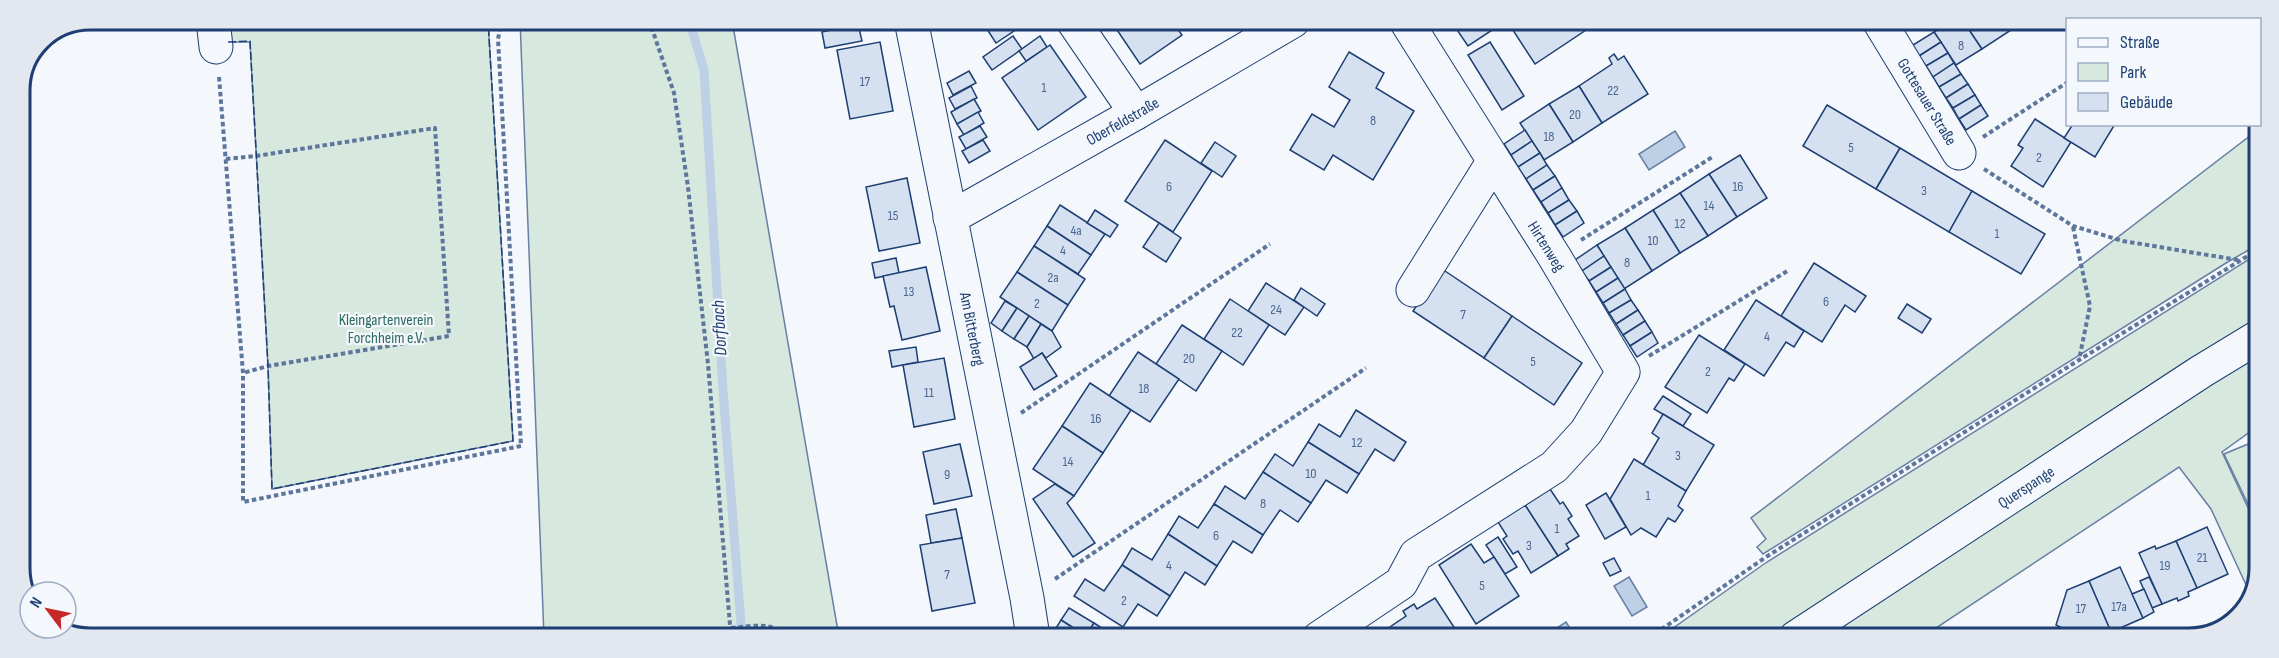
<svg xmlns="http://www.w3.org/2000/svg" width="2279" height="658" font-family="'Sofia Sans Condensed',sans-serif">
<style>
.green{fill:#d7e8df;stroke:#687fa3;stroke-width:1.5}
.water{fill:#bed0e5;stroke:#687fa3;stroke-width:1.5}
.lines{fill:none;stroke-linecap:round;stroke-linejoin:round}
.stream{stroke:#bed0e5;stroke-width:9}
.building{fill:#d5e0f0;stroke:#1d3f73;stroke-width:1.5}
.minor-casing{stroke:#1d3f73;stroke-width:35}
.major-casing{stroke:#1d3f73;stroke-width:35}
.path{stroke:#5e769c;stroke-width:4;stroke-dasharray:4.5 3;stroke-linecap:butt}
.minor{stroke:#f4f7fb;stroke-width:33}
.major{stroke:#f4f7fb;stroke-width:33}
.fence{stroke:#1d3f73;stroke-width:1.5;stroke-dasharray:8 3;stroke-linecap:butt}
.labels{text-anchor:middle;stroke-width:4.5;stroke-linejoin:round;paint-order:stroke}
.number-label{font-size:14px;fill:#4b6792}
.street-label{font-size:16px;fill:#1d3f73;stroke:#f4f7fb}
.park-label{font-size:16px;fill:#2c6c60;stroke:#f4f7fb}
.water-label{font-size:18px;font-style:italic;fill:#1d3f73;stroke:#f4f7fb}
.rim{fill:none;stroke:#1d3f73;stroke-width:3}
</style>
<rect width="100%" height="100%" fill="#f4f7fb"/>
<g class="green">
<path d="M224,20h264l25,421 -241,48 -4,-123 -18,-324h-23z"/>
<path d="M520,20h212l107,617h-295z"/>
<path d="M2259,129v115l-33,19 -463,291 -6,-7 9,-8 -15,-21z"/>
<path d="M2259,253l-1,66 -73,43 -419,276h-107l108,-76z"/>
<path d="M2258,355v71l-36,26 35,75v54l-10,6 -36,-78 -32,-42 -258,171h-100l412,-270z"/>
<path d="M2258,440l-1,83 -33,-69z"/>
</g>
<g class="water">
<path d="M1675,131l10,16 -36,23 -10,-16z"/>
<path d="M1629,577l18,30 -15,9 -18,-30z"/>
<path d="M1566,622l10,16h-20l-4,-7z"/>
</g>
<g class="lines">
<path class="stream" d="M689,20l15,50 19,321 19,246"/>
</g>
<g class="building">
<path d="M981,20l48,1 -33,22z"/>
<path d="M1111,21h61l10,14 -42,29z"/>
<path d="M1451,21h55l-38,25z"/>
<path d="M1507,21h78l4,7 -54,36z"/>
<path d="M1950,22h14l18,27 -26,16 -22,-33z"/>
<path d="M1964,22h41l6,8 -29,19z"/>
<path d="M2005,22h19l-13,8z"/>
<path d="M858,24l4,17 -37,7 -3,-16z"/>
<path d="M1934,32l7,10 -22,14 -6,-11z"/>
<path d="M1013,36l9,13 -30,21 -9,-13z"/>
<path d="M1040,36l7,11 -21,14 -7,-10z"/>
<path d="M880,42l13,69 -43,8 -13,-69z"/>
<path d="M1490,42l34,54 -22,14 -34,-55z"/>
<path d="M1941,42l7,11 -22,13 -7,-10z"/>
<path d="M1050,45l36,52 -48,33 -36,-52z"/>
<path d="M1349,52l35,21 -8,15 38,23 -41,69 -40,-25 -9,15 -34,-20 22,-36 22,13 16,-27 -21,-13z"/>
<path d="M1948,53l6,10 -21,14 -7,-11z"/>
<path d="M1614,54l4,6 6,-4 24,38 -46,29 -23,-37 33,-22 -3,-6z"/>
<path d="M1954,63l7,11 -22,13 -6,-10z"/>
<path d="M969,71l7,12 -23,12 -6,-12z"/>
<path d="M1961,74l7,10 -22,14 -7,-11z"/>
<path d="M1968,84l7,11 -22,13 -7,-10z"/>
<path d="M971,86l6,12 -22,11 -6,-11z"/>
<path d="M1579,86l23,37 -29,19 -24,-38z"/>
<path d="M1975,95l6,10 -22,14 -6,-11z"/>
<path d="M974,99l7,12 -24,13 -6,-12z"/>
<path d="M1549,104l24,38 -29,18 -24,-37z"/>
<path d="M1827,105l73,43 -24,41 -73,-43z"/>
<path d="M1981,105l7,11 -22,14 -7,-11z"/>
<path d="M978,112l6,11 -20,12 -7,-11z"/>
<path d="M2035,119l36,23 -28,45 -32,-21 12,-18 -5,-3z"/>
<path d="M2073,124h42l-20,33 -31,-19z"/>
<path d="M980,126l7,11 -21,12 -7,-12z"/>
<path d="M1525,130l7,11 -21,14 -7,-11z"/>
<path d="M983,140l7,11 -21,12 -7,-12z"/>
<path d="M1165,140l47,31 -39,61 -48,-31z"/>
<path d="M1532,141l8,12 -22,14 -7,-12z"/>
<path d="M1215,142l21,14 -14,21 -21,-14z"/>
<path d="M1900,148l72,43 -23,41 -73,-43z"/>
<path d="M1540,153l7,12 -21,14 -8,-12z"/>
<path d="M1740,155l27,43 -30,19 -28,-43z"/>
<path d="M1547,165l8,11 -22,14 -7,-11z"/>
<path d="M1709,174l28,43 -29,19 -28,-43z"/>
<path d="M1555,176l7,12 -21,14 -8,-12z"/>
<path d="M907,178l13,65 -41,8 -13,-64z"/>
<path d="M1562,188l7,12 -21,13 -7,-11z"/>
<path d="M1972,191l73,43 -24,40 -72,-42z"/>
<path d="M1680,193l28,43 -28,17 -27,-43z"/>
<path d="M1569,200l8,11 -22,14 -7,-12z"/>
<path d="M1060,205l45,29 -14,21 -44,-29z"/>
<path d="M1095,210l23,15 -8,12 -23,-14z"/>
<path d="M1653,210l27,43 -28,18 -27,-43z"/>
<path d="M1577,211l7,12 -21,14 -8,-12z"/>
<path d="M1159,223l22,15 -15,24 -23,-15z"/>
<path d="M1047,226l44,29 -13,19 -44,-28z"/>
<path d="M1625,228l27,43 -28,18 -27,-44z"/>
<path d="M1597,245l7,11 -22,15 -7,-11z"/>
<path d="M1034,246l51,33 -17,26 -51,-33z"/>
<path d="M1604,256l7,11 -22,14 -7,-10z"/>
<path d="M896,258l3,15 -24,5 -3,-15z"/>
<path d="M1814,263l52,33 -11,16 -10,-7 -23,37 -41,-26z"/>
<path d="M926,267l14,64 -38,9 -8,-34 -4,1 -7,-31z"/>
<path d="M1611,267l7,11 -22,14 -7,-11z"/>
<path d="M1442,269l70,47 -28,42 -71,-47z"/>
<path d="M1017,272l51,33 -16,26 -52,-34z"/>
<path d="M1618,278l7,11 -22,14 -7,-11z"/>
<path d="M1266,283l38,24 -19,28 -37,-24z"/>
<path d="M1301,288l24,16 -8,12 -23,-16z"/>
<path d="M1625,289l6,11 -22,13 -6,-10z"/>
<path d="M1230,299l39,26 -26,40 -39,-26z"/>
<path d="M1631,300l7,10 -22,14 -7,-11z"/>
<path d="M1756,300l48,31 -10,16 -8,-5 -22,34 -40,-26z"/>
<path d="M1005,301l12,7 -15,23 -11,-8z"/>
<path d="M1907,304l24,15 -9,14 -24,-15z"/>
<path d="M1017,308l12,8 -15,23 -12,-8z"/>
<path d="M1638,310l7,11 -22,14 -7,-11z"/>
<path d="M1029,316l12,8 -14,23 -13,-8z"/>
<path d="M1512,316l70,47 -28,42 -70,-47z"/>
<path d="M1645,321l7,11 -22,14 -7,-11z"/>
<path d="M1041,324l11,7 9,16 -15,11 -4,-5 -8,6 -7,-12z"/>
<path d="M1182,325l40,26 -26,40 -40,-27z"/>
<path d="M1652,332l6,11 -21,14 -7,-11z"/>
<path d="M1699,335l46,29 -11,17 -5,-3 -22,35 -42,-26z"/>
<path d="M916,347l2,15 -26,5 -3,-16z"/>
<path d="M1138,352l41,27 -29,43 -41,-26z"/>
<path d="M1042,353l15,23 -23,14 -14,-23z"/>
<path d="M944,358l11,61 -41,8 -11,-62z"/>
<path d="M1090,383l41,27 -28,43 -41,-27z"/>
<path d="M1663,396l28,18 -8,12 -29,-17z"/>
<path d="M1356,410l50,32 -12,19 -19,-12 -16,25 -51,-32 11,-18 21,13z"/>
<path d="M1663,414l51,31 -28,46 -43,-26 16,-27 -7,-5z"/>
<path d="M1062,426l41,27 -29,43 -41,-27z"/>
<path d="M1308,442l51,32 -12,19 -21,-13 -15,23 -48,-31 12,-18 18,12z"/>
<path d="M960,444l12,52 -38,8 -11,-52z"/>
<path d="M1634,459l52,32 -8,15 5,4 -8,12 -7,-4 -12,19 -15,-9 -10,7 -21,-36z"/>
<path d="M1263,472l48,31 -13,19 -18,-12 -17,25 -49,-31 11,-18 20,13z"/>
<path d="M1055,484l19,12 -7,7 28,40 -22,14 -40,-58z"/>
<path d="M1550,489l10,15 3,-2 9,14 -4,3 11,17 -13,8 3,5 -11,7 -33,-51z"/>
<path d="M1606,493l20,34 -21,12 -19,-34z"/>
<path d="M1214,504l49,31 -11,18 -19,-12 -16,25 -49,-32 11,-18 19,12z"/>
<path d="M1525,505l33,51 -27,17 -13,-22 -5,3 -10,-15 4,-3 -9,-14z"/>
<path d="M956,509l6,29 -31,5 -5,-28z"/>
<path d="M2207,527l21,47 -31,14 -21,-47z"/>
<path d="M1168,534l49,32 -12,19 -20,-13 -15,24 -48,-31 10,-17 20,12z"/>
<path d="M1498,537l19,30 -12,7 -19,-29z"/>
<path d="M962,538l13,65 -43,8 -12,-66z"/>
<path d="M2176,541l21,47 -9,4 1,4 -11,5 -1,-3 -15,6 -23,-51 16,-7 1,3z"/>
<path d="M1471,544l13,19 10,-6 25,39 -43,28 -37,-59z"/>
<path d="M1614,558l7,13 -11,5 -7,-13z"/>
<path d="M1122,565l48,31 -13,20 -19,-12 -15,23 -49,-31 11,-17 19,12z"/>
<path d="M2120,567l23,51 -32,14 -22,-51z"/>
<path d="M2149,577l13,27 -10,4 -12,-27z"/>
<path d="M2089,581l22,51 -14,6h-14l-27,-13 11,-35z"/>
<path d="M2144,589l10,23 -11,6 -11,-24z"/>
<path d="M1435,598l26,40h-64l-7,-11 16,-11 -3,-5 11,-7 3,5z"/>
<path d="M1069,608l25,15 -8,13 -25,-16z"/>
<path d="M1061,620l25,16 -1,1h-26l-6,-4z"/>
<path d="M1094,623l11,7 -4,7h-16z"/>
<path d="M972,629l2,8h-50z"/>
<path d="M1105,630l13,7h-17z"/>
</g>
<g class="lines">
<defs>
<g id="minor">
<path d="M213,20l3,27"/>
<path id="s1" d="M911,20l116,578 6,39"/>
<path d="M1073,21l63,92"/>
<path id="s2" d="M1879,21l80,132"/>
<path id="s3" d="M950,218l186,-105 157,-92"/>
<path d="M1413,290l80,-128"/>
<path d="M1319,638l82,-55 15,-28 138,-88 32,-35 37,-60 -69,-116 -148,-235"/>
</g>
<g id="major">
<path id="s4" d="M1795,638l407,-267 56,-34"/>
</g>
</defs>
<use href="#minor" class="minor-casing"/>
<use href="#major" class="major-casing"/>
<g class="path">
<path d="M649,20l25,73 14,94 20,177 23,273"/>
<path d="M1919,27l10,-5"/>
<path d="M219,77l24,296v129l278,-56 -23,-407 4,-19"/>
<path d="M1983,137l85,-55"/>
<path d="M226,159l30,-3 179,-28 14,208 -181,30 -25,7"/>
<path d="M1984,169l89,57 50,15 115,19"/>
<path d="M2073,227l17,79 -11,54"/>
<path d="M1581,240l133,-84"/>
<path d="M1649,356l140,-86"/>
<path d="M1021,413l249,-169"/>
<path d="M1055,579l311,-211"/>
<path d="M731,628c22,-2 40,-7 58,9"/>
<path d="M1649,638l117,-81 313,-197 180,-111"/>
</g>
<use href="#minor" class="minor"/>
<use href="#major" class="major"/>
<path class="fence" d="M228,42l22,-1 18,325 4,123 241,-48 -25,-421"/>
</g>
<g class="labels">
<g class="number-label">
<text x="1961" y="50">8</text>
<text x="865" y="86">17</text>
<text x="1044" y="92">1</text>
<text x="1613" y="95">22</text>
<text x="1575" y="119">20</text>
<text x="1373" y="125">8</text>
<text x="1549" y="141">18</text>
<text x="1851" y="152">5</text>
<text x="2039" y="162">2</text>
<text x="1169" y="191">6</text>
<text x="1738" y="191">16</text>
<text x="1924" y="195">3</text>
<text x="1709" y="210">14</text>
<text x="893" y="220">15</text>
<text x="1680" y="228">12</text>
<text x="1076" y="235">4a</text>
<text x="1997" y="238">1</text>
<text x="1653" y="245">10</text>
<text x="1063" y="255">4</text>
<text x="1627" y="267">8</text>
<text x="1053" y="282">2a</text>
<text x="909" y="296">13</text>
<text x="1826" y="306">6</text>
<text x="1037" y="308">2</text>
<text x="1276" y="314">24</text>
<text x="1463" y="319">7</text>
<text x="1237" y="337">22</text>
<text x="1767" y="341">4</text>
<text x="1189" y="363">20</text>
<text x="1533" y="366">5</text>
<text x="1708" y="376">2</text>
<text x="1144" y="393">18</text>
<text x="929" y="397">11</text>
<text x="1096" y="423">16</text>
<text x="1357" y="447">12</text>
<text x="1678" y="460">3</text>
<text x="1068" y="466">14</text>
<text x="1311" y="478">10</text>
<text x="947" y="479">9</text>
<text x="1648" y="500">1</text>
<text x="1263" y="508">8</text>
<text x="1557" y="533">1</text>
<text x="1216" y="540">6</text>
<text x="1529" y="550">3</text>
<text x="2202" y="562">21</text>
<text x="1169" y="570">4</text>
<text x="2165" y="570">19</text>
<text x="947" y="579">7</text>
<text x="1482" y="590">5</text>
<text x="1124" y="605">2</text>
<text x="2119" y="611">17a</text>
<text x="2081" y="613">17</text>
</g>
<g class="street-label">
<text dy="6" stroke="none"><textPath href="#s2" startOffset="94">Gottesauer Straße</textPath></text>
<text dy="6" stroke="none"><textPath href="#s3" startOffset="198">Oberfeldstraße</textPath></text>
<text transform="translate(1547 246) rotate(58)" y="6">Hirtenweg</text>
<text dy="6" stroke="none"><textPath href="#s1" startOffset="315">Am Bitterberg</textPath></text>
<text dy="6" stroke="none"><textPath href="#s4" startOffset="276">Querspange</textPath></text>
</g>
<g class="park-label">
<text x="386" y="325">Kleingartenverein<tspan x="386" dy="18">Forchheim e.V.</tspan></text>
</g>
<g class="water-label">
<text transform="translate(719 328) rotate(-93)" y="6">Dorfbach</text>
</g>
</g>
<path d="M0 0H2279V658H0ZM90 30H2189A60 60 0 0 1 2249 90V568A60 60 0 0 1 2189 628H90A60 60 0 0 1 30 568V90A60 60 0 0 1 90 30Z" fill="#e3e8f0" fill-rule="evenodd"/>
<path class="rim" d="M90 30H2189A60 60 0 0 1 2249 90V568A60 60 0 0 1 2189 628H90A60 60 0 0 1 30 568V90A60 60 0 0 1 90 30Z"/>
<rect x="2066" y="18" width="195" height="108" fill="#f4f7fb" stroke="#9eadc5" stroke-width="1.5"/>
<rect x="2078" y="38" width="30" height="9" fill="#f4f7fb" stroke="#9eadc5" stroke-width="1.5"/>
<text x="2120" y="48" font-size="18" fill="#1d3f73">Straße</text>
<rect x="2078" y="63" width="30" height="18" fill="#d7e8df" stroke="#9eadc5" stroke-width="1.5"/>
<text x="2120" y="78" font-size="18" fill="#1d3f73">Park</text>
<rect x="2078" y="93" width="30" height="18" fill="#d5e0f0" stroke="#9eadc5" stroke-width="1.5"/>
<text x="2120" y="108" font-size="18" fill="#1d3f73">Gebäude</text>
<g transform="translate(48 610) rotate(302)"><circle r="28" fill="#f4f7fb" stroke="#9eadc5" stroke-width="1.5"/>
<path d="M0-4.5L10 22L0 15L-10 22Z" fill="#c62828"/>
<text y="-9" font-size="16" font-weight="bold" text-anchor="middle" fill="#1d3f73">N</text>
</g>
</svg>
